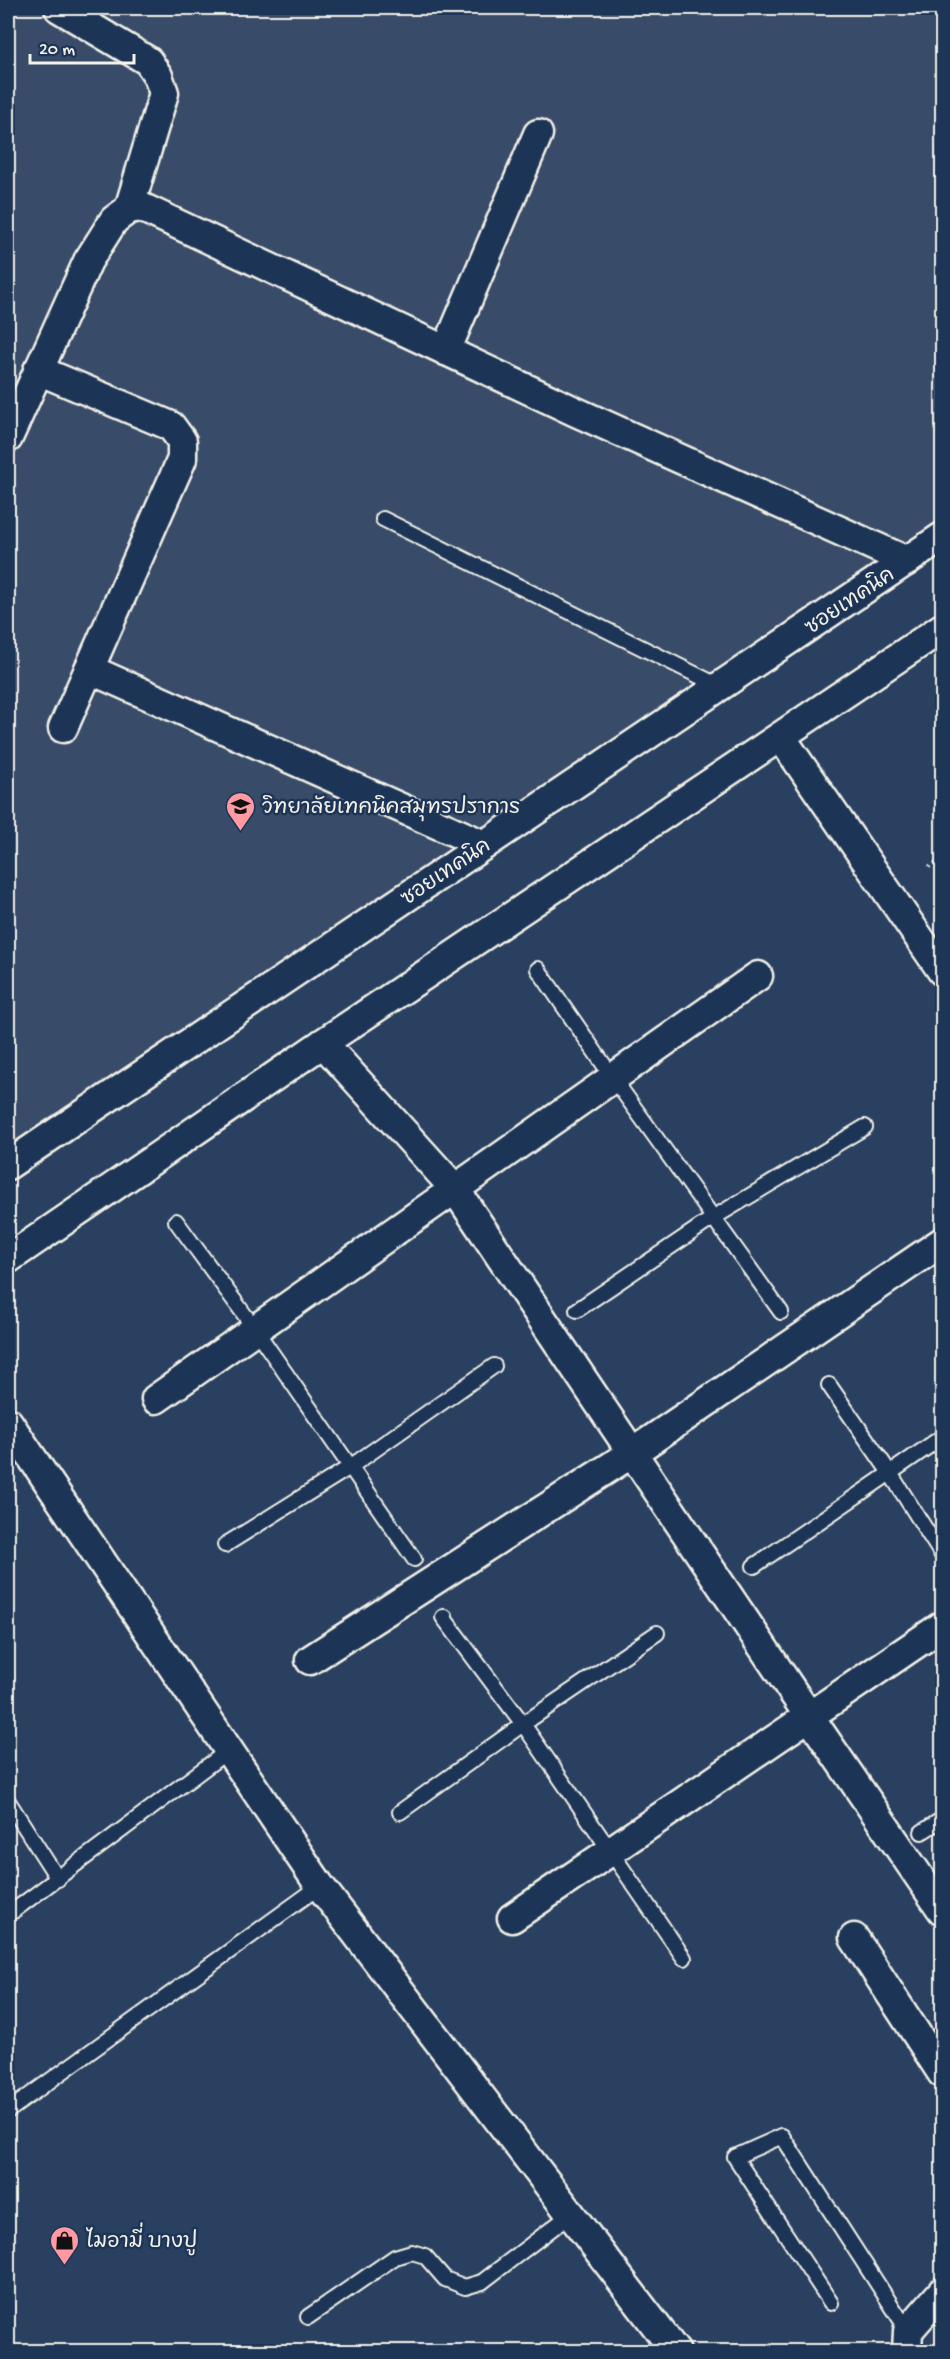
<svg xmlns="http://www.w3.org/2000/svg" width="950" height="2359" font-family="'Gochi Hand','Playpen Sans Thai',sans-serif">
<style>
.built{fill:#374c69}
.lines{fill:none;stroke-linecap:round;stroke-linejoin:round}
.service-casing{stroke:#f4f1e8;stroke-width:18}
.minor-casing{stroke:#f4f1e8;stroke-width:33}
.path{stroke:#f4f1e8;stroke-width:4;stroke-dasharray:1.5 4.5;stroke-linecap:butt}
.service{stroke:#1d3557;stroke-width:14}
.minor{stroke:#1d3557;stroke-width:28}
.labels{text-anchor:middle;stroke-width:5;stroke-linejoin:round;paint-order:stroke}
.street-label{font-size:21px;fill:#f4f1e8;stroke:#1d3557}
.poi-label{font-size:21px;fill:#f4f1e8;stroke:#1d3557;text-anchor:start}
</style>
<rect width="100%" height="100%" fill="#2a4060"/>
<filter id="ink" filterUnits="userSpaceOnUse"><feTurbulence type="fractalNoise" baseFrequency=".0167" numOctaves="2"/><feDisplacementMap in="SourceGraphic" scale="12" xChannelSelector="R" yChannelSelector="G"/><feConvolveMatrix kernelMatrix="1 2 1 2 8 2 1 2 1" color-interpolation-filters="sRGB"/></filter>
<g filter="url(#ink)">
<path class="built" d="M8,8h934v509l-934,630z"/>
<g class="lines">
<defs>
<g id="service">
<path d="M383,519l336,167"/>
<path d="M538,969l75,109 168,234"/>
<path d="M176,1221l79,108 159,230"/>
<path d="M577,1310l136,-92 152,-91"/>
<path d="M942,1437l-52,36 52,82"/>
<path d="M225,1545l125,-78 144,-101"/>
<path d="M754,1566l136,-93 -61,-88"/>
<path d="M445,1617h-2l80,107 161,234"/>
<path d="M8,1801l50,78"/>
<path d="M400,1812l123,-88 134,-91"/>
<path d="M922,1832l20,-13"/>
<path d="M8,1915l221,-165"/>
<path d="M8,2111l312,-225"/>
<path d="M831,2303l-96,-146 47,-21 126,195"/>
<path d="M308,2317l87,-60 17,-5 13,4 20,23 20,8 17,-5 89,-68"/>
</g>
<g id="minor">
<path d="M59,8l89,53 10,15 6,17 -35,116"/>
<path d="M446,351l92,-217"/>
<path d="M38,370l133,56 11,15v18l-119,269"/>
<path d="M8,438l80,-177 26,-41 15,-11 12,-2 433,204 333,150"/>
<path d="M89,669l395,176"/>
<path d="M781,737l161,234"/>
<path d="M323,1043l132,146 354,527 133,194"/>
<path d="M8,1165l934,-628"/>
<path d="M8,1259l315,-216 619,-415"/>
<path d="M156,1399l602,-423"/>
<path d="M8,1422l312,464 356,466"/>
<path d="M310,1660l322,-207 310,-211"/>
<path d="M512,1918l430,-292"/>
<path d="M854,1938l88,135"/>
<path d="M907,2352l1,-21 34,-39"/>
</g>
</defs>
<use href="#service" class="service-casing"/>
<use href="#minor" class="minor-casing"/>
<path class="path" d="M929,867l13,-8"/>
<use href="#service" class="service"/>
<use href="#minor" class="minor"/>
</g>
</g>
<defs>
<symbol id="university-pin" viewBox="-11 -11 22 30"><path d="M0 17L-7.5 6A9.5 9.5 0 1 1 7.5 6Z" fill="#ff9aa2" stroke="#1d3557"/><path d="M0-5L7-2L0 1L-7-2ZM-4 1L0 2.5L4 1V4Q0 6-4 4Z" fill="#111"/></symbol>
<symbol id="shop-pin" viewBox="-11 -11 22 30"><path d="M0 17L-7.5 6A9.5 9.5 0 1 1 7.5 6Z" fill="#ff9aa2" stroke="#1d3557"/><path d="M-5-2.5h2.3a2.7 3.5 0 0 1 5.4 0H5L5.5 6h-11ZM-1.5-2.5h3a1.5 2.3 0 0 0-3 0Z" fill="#111"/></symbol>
</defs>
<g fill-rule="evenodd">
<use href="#university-pin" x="224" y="790" width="33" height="45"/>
<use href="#shop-pin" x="48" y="2224" width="33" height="45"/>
</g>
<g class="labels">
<g class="street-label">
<text transform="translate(849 600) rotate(-34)" y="7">ซอยเทคนิค</text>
<text transform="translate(445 871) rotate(-34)" y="7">ซอยเทคนิค</text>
</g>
<g class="poi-label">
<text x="262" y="813">วิทยาลัยเทคนิคสมุทรปราการ</text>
<text x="86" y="2247">ไมอามี่ บางปู</text>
</g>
</g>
<rect width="950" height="2359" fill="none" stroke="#1d3557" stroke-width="30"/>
<rect x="15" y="15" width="920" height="2329" fill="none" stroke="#f4f1e8" stroke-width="2" filter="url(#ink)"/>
<path d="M30 54v9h104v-9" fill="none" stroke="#f4f1e8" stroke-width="3"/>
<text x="39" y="54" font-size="18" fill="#f4f1e8" stroke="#1d3557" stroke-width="4.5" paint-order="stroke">20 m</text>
</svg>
